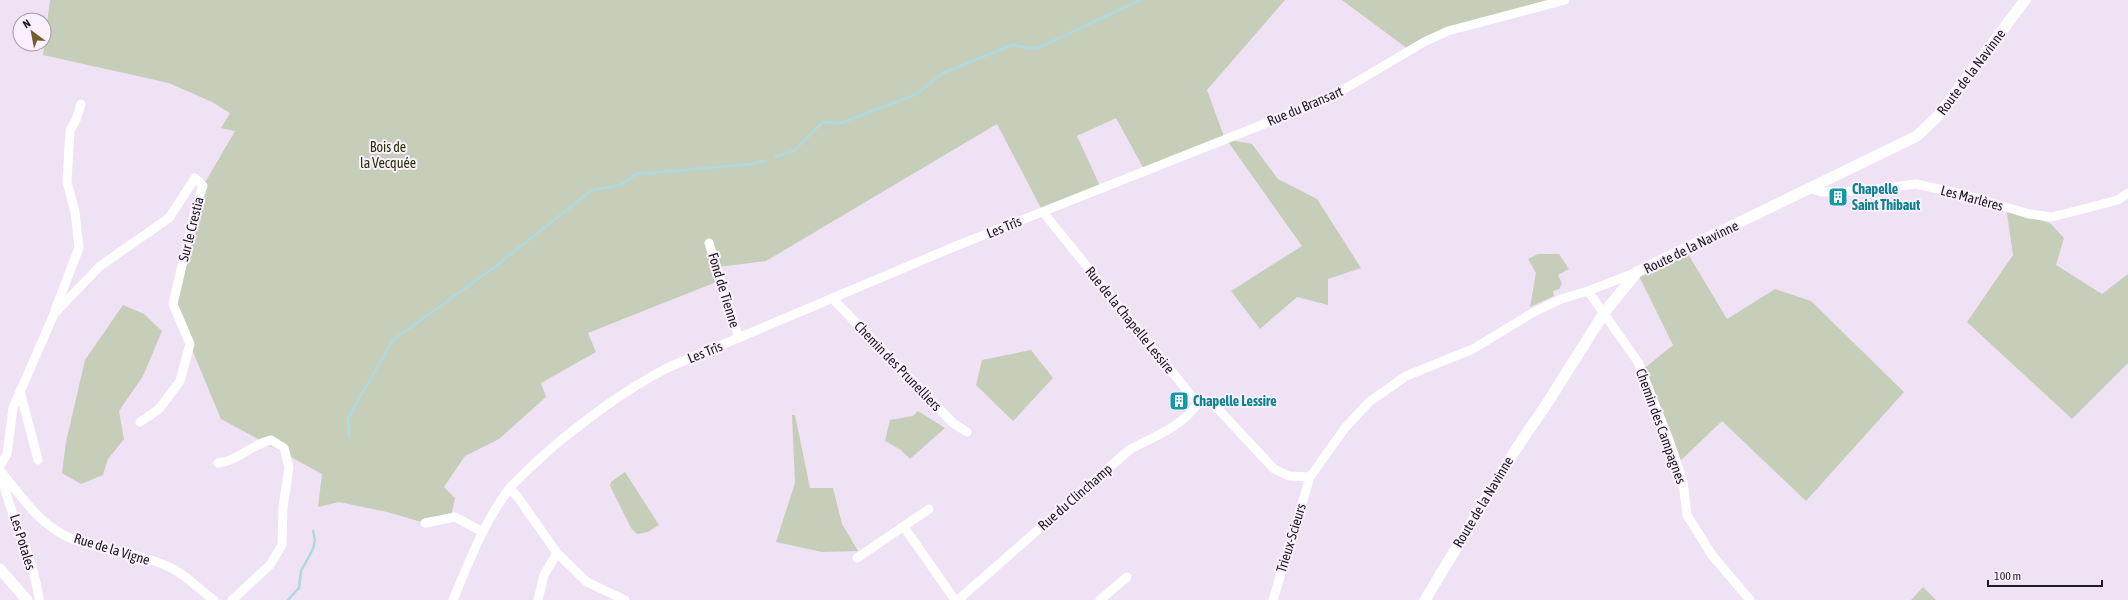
<svg xmlns="http://www.w3.org/2000/svg" width="2128" height="600" font-family="'Asap Condensed',sans-serif">
<style>
.green{fill:#c6ceb9}
.lines{fill:none;stroke-linecap:round;stroke-linejoin:round}
.stream{stroke:#add9df;stroke-width:2.5}
.minor{stroke:#fff;stroke-width:9}
.tertiary{stroke:#fff;stroke-width:11}
.labels{text-anchor:middle;stroke-width:4;stroke-linejoin:round;paint-order:stroke}
.street-label{font-size:14px;fill:#201b21;stroke:#fbf0ff}
.park-label{font-size:14px;fill:#283600;stroke:#fbf0ff}
.culture-label{font-size:14px;font-weight:bold;fill:#0d838f;stroke:#fbf0ff;text-anchor:start}
</style>
<rect width="100%" height="100%" fill="#efe2f4"/>
<g class="green">
<path d="M50,0h1235l-78,90 18,49 27,5 26,35 39,20 44,69 -33,11v26l-31,-8 -37,32 -29,-38 71,-45 -76,-107 -81,32 -29,-53 -39,18 24,52 -58,24 -46,-88 -231,137 -48,6 1,14 -131,52 8,19 -55,31 5,14 -47,42 -34,17 -21,31 11,11 -4,19 -26,6 -38,-11 -48,-10 -21,5 4,-33 -101,-55 -48,-115 30,-118 32,-55 -14,-3 9,-15 -18,-11 -43,-19 -126,-28z"/>
<path d="M1342,0h223l-95,24 -62,25z"/>
<path d="M2006,207l45,17 13,14 -8,27 46,29 26,-20v89l-56,56 -105,-97 46,-67z"/>
<path d="M1685,249l42,70 48,-30 36,12 93,91 -98,109 -84,-80 -45,43 -36,-93 32,-26 -36,-73z"/>
<path d="M1538,254h21l10,15 -11,6 4,9 -3,5 -6,2 1,5 -24,11 6,-34 -8,-14z"/>
<path d="M123,305l21,9 18,17 -19,45 -24,35 5,28 -16,20 -5,16 -22,9 -19,-11 4,-31 19,-82z"/>
<path d="M1031,350l22,28 -40,43 -37,-36 6,-25z"/>
<path d="M918,411l27,17 -35,31 -9,-9 -16,-9 5,-21 23,-4z"/>
<path d="M792,415h3l15,73h23l9,36 16,27 -36,1 -46,-10 19,-59z"/>
<path d="M625,472l34,53 -11,7 -11,2 -6,-6 -21,-42 1,-4z"/>
<path d="M1923,587l13,13h-25z"/>
</g>
<g class="lines">
<g class="stream">
<path d="M775,157l19,-6 29,-29 18,1 76,-29 24,-20 71,-29 24,4 104,-49"/>
<path d="M349,436l-1,-18 45,-78 99,-71 100,-79 29,-5 15,-11 117,-10 12,-3"/>
<path d="M288,600l11,-12 2,-17 12,-22 2,-9 -2,-9"/>
</g>
<g class="minor">
<path d="M1812,189l9,3 39,-1 56,-7 49,11 64,19 23,3 66,-17 10,-7"/>
<path d="M1043,212l155,192c10,-4 14,0 21,6l55,59 15,7 21,1"/>
<path d="M709,243l30,95"/>
<path d="M1588,291l49,-19"/>
<path d="M832,298l121,125 14,9"/>
<path d="M55,310l24,-62 -4,-36 -8,-30 3,-52 6,-10 5,-16"/>
<path d="M20,391l18,69"/>
<path d="M218,463c20,-2 34,-19 53,-23l13,8 5,19 -6,40 -1,38 -12,20 -38,35"/>
<path d="M1,464l6,-10 6,-46 41,-94 46,-48 69,-48 26,-40 8,8 -7,20 -23,98 17,40 -10,37 -21,28 -19,13"/>
<path d="M1,472c18,21 36,49 61,62 35,19 78,17 113,36 14,8 26,21 39,30"/>
<path d="M1,473c8,43 33,83 38,127"/>
<path d="M510,489l7,7 40,57 30,29 38,18"/>
<path d="M425,523l30,-6 28,15"/>
<path d="M904,527l51,73"/>
<path d="M857,558l72,-49"/>
<path d="M453,600c16,-38 31,-78 56,-111 14,-16 31,-30 46,-44 37,-30 70,-55 112,-77l289,-122 366,-145 14,-7 88,-52 24,-11 117,-31"/>
<path d="M538,600l6,-25 13,-22"/>
<path d="M958,600l171,-150c27,-15 47,-19 69,-46"/>
<path d="M1100,600l27,-23"/>
<path d="M1273,600l37,-123 35,-49 24,-26 37,-26 67,-27 59,-36 29,-14 27,-8 50,71 31,78 14,41 4,34 25,40 38,45"/>
</g>
<g class="tertiary">
<path d="M0,569l27,31"/>
<path d="M1425,600l91,-151 32,-47 56,-89 33,-41 280,-136 22,-21 86,-115"/>
</g>
</g>
<defs>
<symbol id="building-square" viewBox="-11 -11 22 22"><rect x="-9" y="-9" width="18" height="18" rx="4" fill="#0f9aa8" stroke="#fbf0ff"/><path d="M-4-6H4V6H1V3H-1V6H-4ZM-2.5-4.3h1.7v1.8h-1.7ZM.8-4.3h1.7v1.8H.8ZM-2.5-1h1.7V.8h-1.7ZM.8-1h1.7V.8H.8Z" fill="#fff"/></symbol>
</defs>
<g fill-rule="evenodd">
<use href="#building-square" x="1827" y="186" width="22" height="22"/>
<use href="#building-square" x="1168" y="390" width="22" height="22"/>
</g>
<g class="labels">
<g class="street-label">
<text transform="translate(1971 72) rotate(-53)" y="5">Route de la Navinne</text>
<text transform="translate(1305 106) rotate(-23)" y="5">Rue du Bransart</text>
<text transform="translate(1972 198) rotate(15)" y="5">Les Marlères</text>
<text transform="translate(1004 227) rotate(-22)" y="5">Les Trîs</text>
<text transform="translate(191 229) rotate(-76)" y="5">Sur le Crestia</text>
<text transform="translate(1691 247) rotate(-26)" y="5">Route de la Navinne</text>
<text transform="translate(724 290) rotate(73)" y="5">Fond de Tienne</text>
<text transform="translate(1130 320) rotate(51)" y="5">Rue de la Chapelle Lessire</text>
<text transform="translate(705 352) rotate(-22)" y="5">Les Trîs</text>
<text transform="translate(898 366) rotate(46)" y="5">Chemin des Prunelliers</text>
<text transform="translate(1661 426) rotate(70)" y="5">Chemin des Campagnes</text>
<text transform="translate(1075 497) rotate(-41)" y="5">Rue du Clinchamp</text>
<text transform="translate(1483 502) rotate(-59)" y="5">Route de la Navinne</text>
<text transform="translate(1291 538) rotate(-73)" y="5">Trieux-Scieurs</text>
<text transform="translate(23 542) rotate(73)" y="5">Les Potales</text>
<text transform="translate(112 549) rotate(17)" y="5">Rue de la Vigne</text>
</g>
<g class="park-label">
<text x="388" y="152">Bois de<tspan x="388" dy="16">la Vecquée</tspan></text>
</g>
<g class="culture-label">
<text x="1852" y="194">Chapelle<tspan x="1852" dy="16">Saint Thibaut</tspan></text>
<text x="1193" y="406">Chapelle Lessire</text>
</g>
</g>
<g transform="translate(32 32) rotate(328)"><circle r="19" fill="#fbf0ff" stroke="#a39ba6"/>
<path d="M0-3L7 15L0 10L-7 15Z" fill="#755e2e"/>
<text y="-6" font-size="11" font-weight="bold" text-anchor="middle" fill="#201b21">N</text>
</g>
<path d="M1988 580v6h114v-6" fill="none" stroke="#201b21" stroke-width="2"/>
<text x="1994" y="580" font-size="12" fill="#201b21" stroke="#fbf0ff" stroke-width="3" paint-order="stroke">100 m</text>
</svg>
